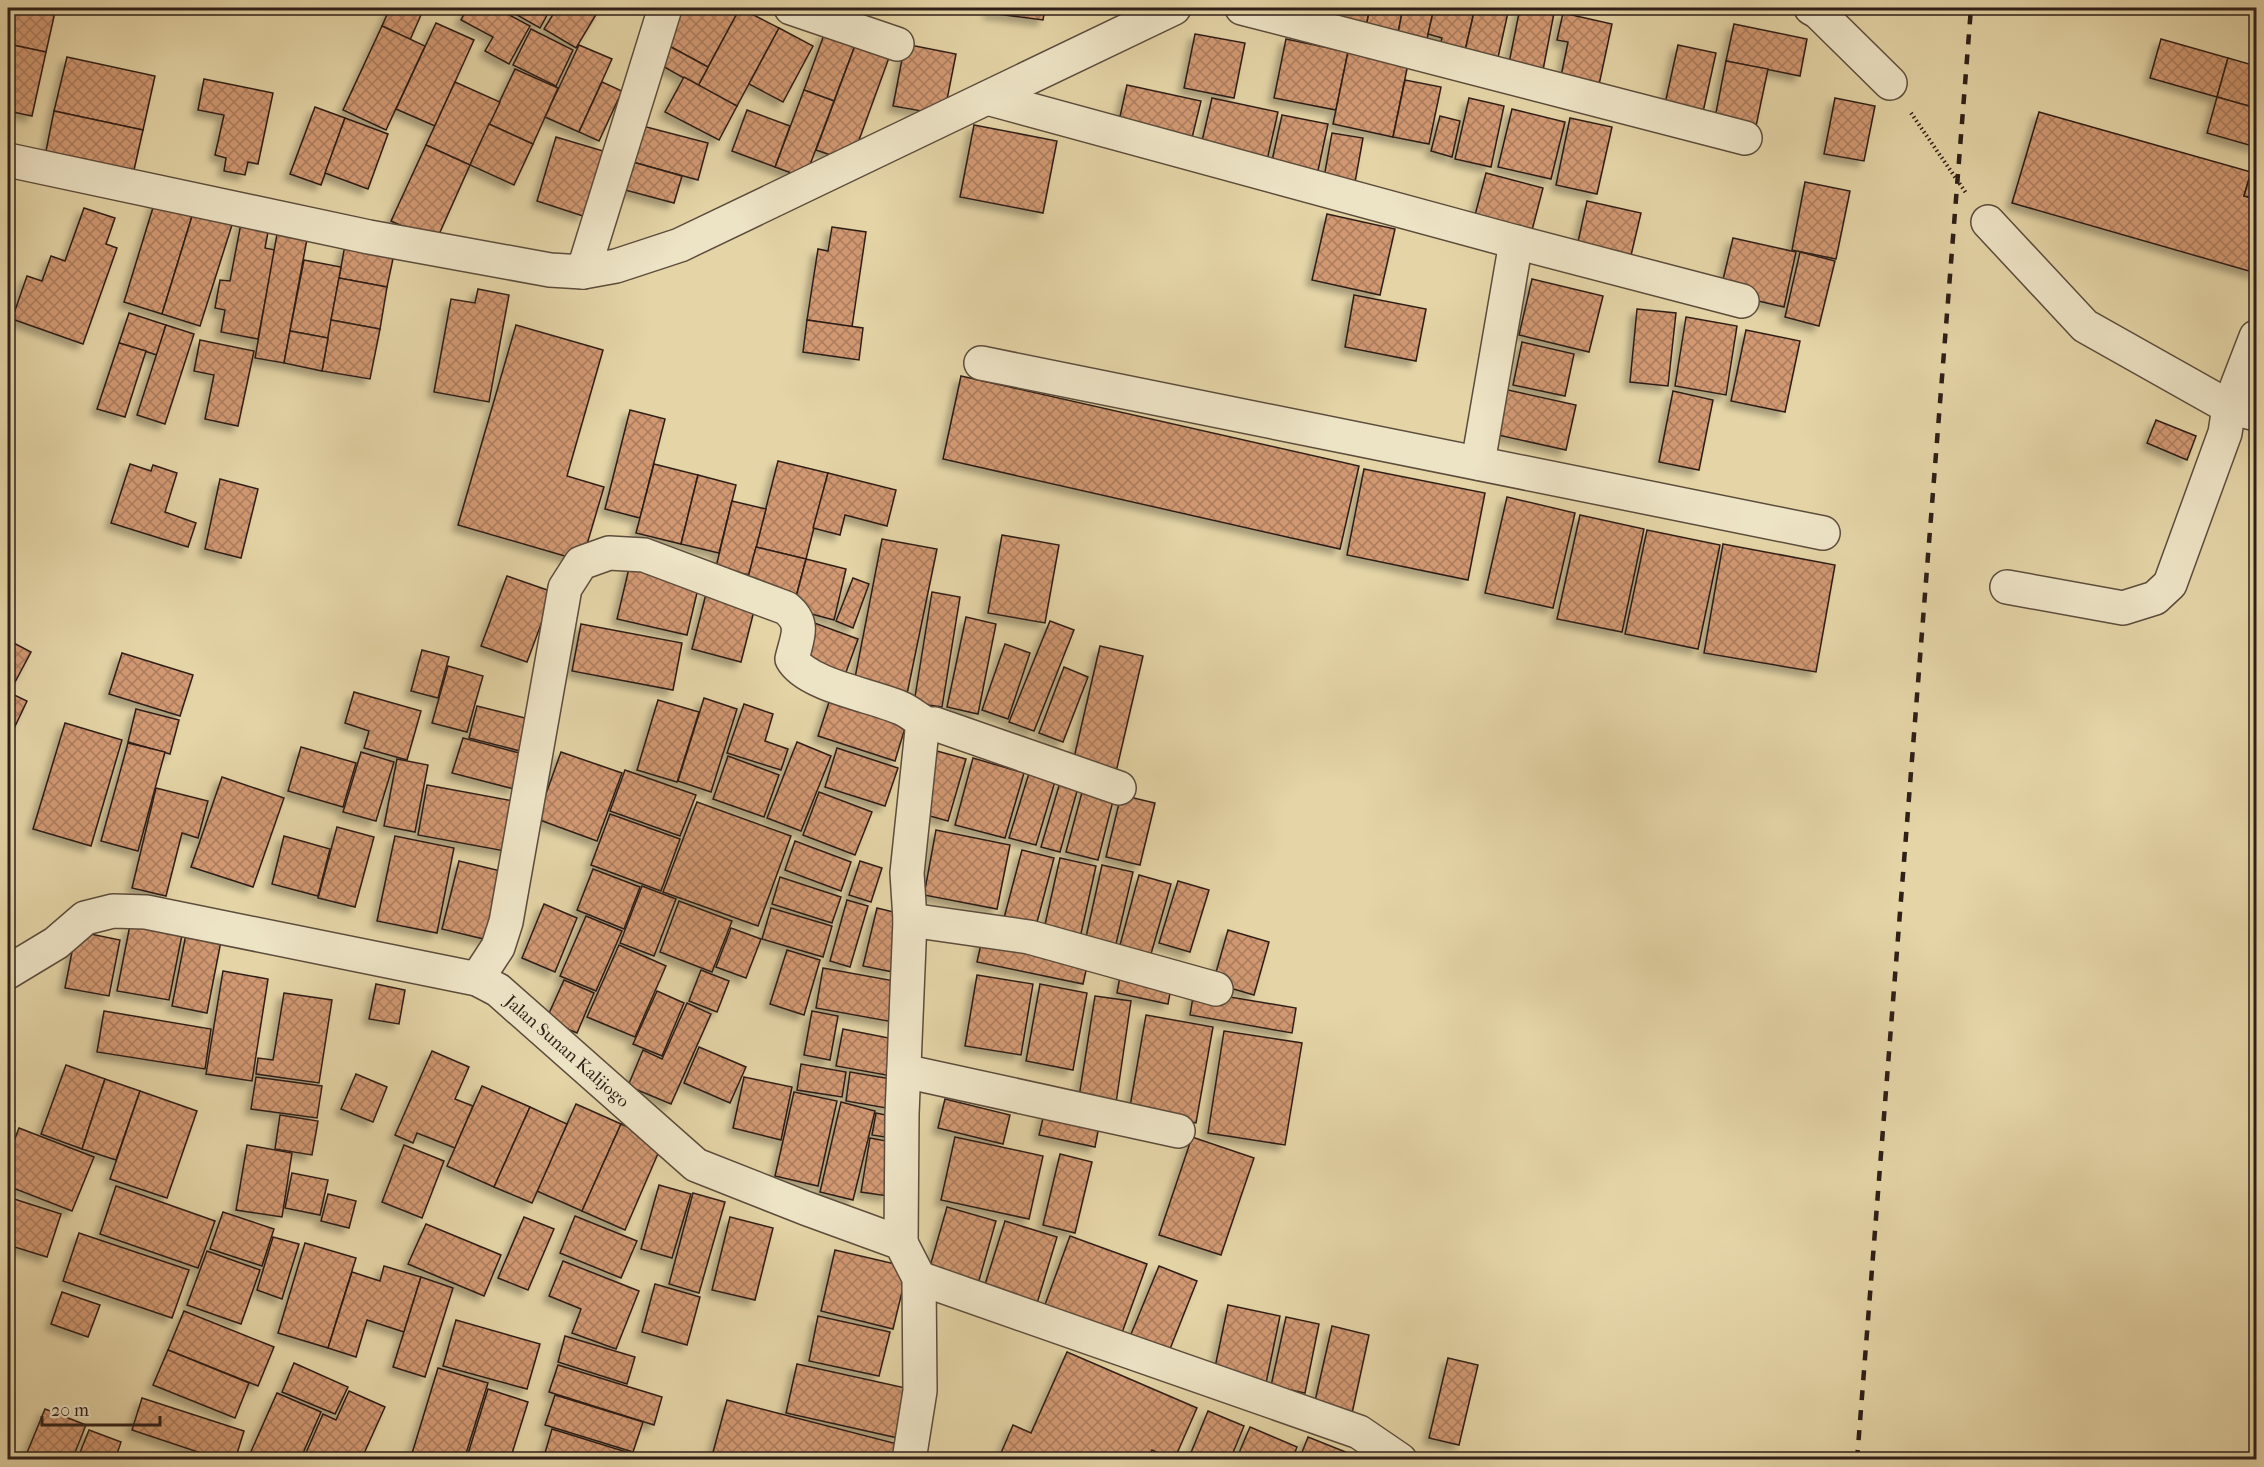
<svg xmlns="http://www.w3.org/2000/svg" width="2264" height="1467" font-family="'IM FELL French Canon',serif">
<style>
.building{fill:url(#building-cross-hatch);stroke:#2e1f18;stroke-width:1.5;filter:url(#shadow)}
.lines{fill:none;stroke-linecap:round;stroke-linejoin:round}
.minor-casing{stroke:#5c4c3c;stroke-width:36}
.path{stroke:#2e1f18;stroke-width:4;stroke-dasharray:1.5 3;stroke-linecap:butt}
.minor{stroke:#ede3c5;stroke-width:33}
.rail{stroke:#2e1f18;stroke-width:4.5;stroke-dasharray:10 10;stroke-linecap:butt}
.labels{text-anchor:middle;stroke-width:4.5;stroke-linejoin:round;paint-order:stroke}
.street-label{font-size:18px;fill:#2e1f18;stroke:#ede3c5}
</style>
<defs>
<pattern id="building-cross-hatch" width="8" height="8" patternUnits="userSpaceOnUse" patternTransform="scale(1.5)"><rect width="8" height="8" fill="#d19872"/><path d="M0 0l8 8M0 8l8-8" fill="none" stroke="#aa7b5d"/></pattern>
<filter id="shadow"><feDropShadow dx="-5.5" dy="5.5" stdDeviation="3" flood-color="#0004"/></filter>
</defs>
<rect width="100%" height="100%" fill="#e4d4a6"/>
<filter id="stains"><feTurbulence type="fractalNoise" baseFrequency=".00333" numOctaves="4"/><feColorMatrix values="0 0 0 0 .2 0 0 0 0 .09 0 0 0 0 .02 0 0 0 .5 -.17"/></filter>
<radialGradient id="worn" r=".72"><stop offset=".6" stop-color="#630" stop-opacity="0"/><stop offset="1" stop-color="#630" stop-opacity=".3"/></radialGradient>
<g class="building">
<path d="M8,8h24l23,4 -9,40 -38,-8z"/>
<path d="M390,8h34l-14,32 -28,-14z"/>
<path d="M467,8h29l34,18 -21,38 -24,-13 8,-14 -32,-17z"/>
<path d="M512,8h39l-11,20 -30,-17z"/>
<path d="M557,8h43l-24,40 -32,-19z"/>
<path d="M677,8h63l-32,59 -48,-26z"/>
<path d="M740,8l39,20 -42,78 -39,-20z"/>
<path d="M989,8h56l-2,12 -54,-7z"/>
<path d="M1304,8h66l-5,23z"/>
<path d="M1370,8h33l-6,30 -32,-7z"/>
<path d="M1403,8h31l-8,36 -29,-6z"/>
<path d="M1434,8h41l-11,47 -25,-5 3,-12 -14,-4z"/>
<path d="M1475,8h34l-12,54 -33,-7z"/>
<path d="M1520,8h35l-12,62 -34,-7z"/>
<path d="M1563,13l49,11 -15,70 -38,-8 9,-44 -11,-2z"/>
<path d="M436,23l38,17 -39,86 -39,-17z"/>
<path d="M1734,24l73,15 -7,37 -74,-15z"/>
<path d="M382,26l43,20 -39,84 -43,-20z"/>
<path d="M779,28l34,18 -30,56 -34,-18z"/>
<path d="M531,29l42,21 -17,36 -43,-21z"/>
<path d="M825,32l31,11 -22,58 -30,-11z"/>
<path d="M1195,34l50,9 -11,55 -50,-10z"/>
<path d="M1286,39l62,13 -12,58 -62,-12z"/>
<path d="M2161,39l67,19 -11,39 -67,-19z"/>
<path d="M660,41l48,26 -10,19 -48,-27z"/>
<path d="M856,43l34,12 -39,107 -35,-12z"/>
<path d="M8,44l38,8 -14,64 -24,-5z"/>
<path d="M905,44l51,10 -12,61 -51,-9z"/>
<path d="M579,45l33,14 -33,73 -34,-15z"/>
<path d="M1678,45l38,8 -13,59 -38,-8z"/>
<path d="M1348,52l60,12 -15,73 -60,-13z"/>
<path d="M67,57l88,19 -12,54 -89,-19z"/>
<path d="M2228,58l28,8v42l-39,-11z"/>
<path d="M1726,61l42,8 -13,62 -41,-8z"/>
<path d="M515,69l43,19 -25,56 -44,-20z"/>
<path d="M684,77l53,29 -18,34 -54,-28z"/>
<path d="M204,79l69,14 -15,71 -10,-2 -3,13 -21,-4 2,-13 -11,-3 9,-40 -26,-5z"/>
<path d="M1405,80l36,7 -12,57 -36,-7z"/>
<path d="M455,82l45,20 -30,63 -44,-20z"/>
<path d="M602,82l20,9 -23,50 -20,-9z"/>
<path d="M1127,85l74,16 -11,45 -73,-16z"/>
<path d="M804,90l30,11 -29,77 -30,-11z"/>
<path d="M2217,97l39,11v39l-49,-14z"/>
<path d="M1212,98l66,14 -13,57 -66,-15z"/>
<path d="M1469,98l35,8 -13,61 -36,-8z"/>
<path d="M1835,98l40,8 -11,55 -40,-7z"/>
<path d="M315,107l30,11 -24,67 -31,-11z"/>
<path d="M1512,109l53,13 -14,57 -53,-12z"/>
<path d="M747,110l43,16 -15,41 -43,-16z"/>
<path d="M54,111l89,19 -9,40 -88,-19z"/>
<path d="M2039,112l212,60 -7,24 12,3v74l-244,-70z"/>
<path d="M1282,115l46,9 -12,56 -46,-10z"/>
<path d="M1440,116l20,5 -8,36 -21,-6z"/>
<path d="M345,118l43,16 -20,55 -43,-16z"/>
<path d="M1570,118l42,9 -15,67 -41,-9z"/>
<path d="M631,123l77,20 -10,37 -76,-21z"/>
<path d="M489,124l44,20 -19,41 -44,-20z"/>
<path d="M974,125l83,16 -14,72 -83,-16z"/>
<path d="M1332,133l31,5 -9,50 -31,-5z"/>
<path d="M556,137l47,14 -6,20 7,2 -8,29 -8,-3 -5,17 -46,-15z"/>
<path d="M426,145l44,20 -34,76 -45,-20z"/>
<path d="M622,159l60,17 -8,27 -60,-16z"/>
<path d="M2251,172l5,2v25l-12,-3z"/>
<path d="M1486,173l57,15 -13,50 -57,-15z"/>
<path d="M1805,182l45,9 -14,68 -44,-9z"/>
<path d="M155,201l38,12 -31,101 -38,-12z"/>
<path d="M1587,201l54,12 -12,51 -53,-13z"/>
<path d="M84,208l31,10 -9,26 11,4 -34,96 -71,-25 15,-43 15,5 9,-25 14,5z"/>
<path d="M193,213l39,12 -32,101 -38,-12z"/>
<path d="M1327,214l68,15 -15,66 -68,-15z"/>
<path d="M242,218l28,4 -5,26 10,2 -17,89 -37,-7 4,-22 -10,-2 5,-28 10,1z"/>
<path d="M832,227l34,5 -14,95 -45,-7 11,-71 10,2z"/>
<path d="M277,234l30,5 -23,124 -29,-5z"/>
<path d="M1733,238l63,14 -12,55 -64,-15z"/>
<path d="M345,245l49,9 -7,33 -48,-9z"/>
<path d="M1800,252l35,9 -16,65 -34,-9z"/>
<path d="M304,260l37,7 -13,71 -38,-7z"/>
<path d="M339,278l48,9 -7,42 -49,-9z"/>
<path d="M1532,279l71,17 -14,56 -70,-17z"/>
<path d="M478,289l31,6 -20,107 -55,-10 17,-93 24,4z"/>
<path d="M1354,295l72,14 -10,52 -71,-14z"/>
<path d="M1637,309l39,4 -8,73 -38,-4z"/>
<path d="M129,313l37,12 -9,30 -38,-12z"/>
<path d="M1686,317l51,9 -11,69 -51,-9z"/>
<path d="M331,320l49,9 -10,50 -48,-8z"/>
<path d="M807,320l56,8 -4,32 -56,-8z"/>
<path d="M166,325l28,9 -29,90 -28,-9z"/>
<path d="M516,325l87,25 -36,126 37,11 -22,74 -124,-36z"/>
<path d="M1746,330l54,11 -15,71 -54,-11z"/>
<path d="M290,331l38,7 -6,33 -38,-8z"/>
<path d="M200,340l54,11 -16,75 -33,-7 9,-44 -20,-4z"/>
<path d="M1522,342l52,12 -9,42 -52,-11z"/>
<path d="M119,343l27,8 -21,66 -28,-8z"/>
<path d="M961,376l398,90 -19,83 -397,-90z"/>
<path d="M1499,388l77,17 -10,45 -77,-17z"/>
<path d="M1673,391l40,9 -14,70 -40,-8z"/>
<path d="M630,410l35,9 -25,99 -35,-9z"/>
<path d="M2156,420l40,16 -9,24 -40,-17z"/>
<path d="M778,461l50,12 -22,86 -50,-12z"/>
<path d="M130,464l21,7 2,-6 24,8 -12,39 31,11 -8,24 -77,-24z"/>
<path d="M654,464l44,11 -17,69 -45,-11z"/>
<path d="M1364,469l121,24 -17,87 -121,-25z"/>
<path d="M828,473l68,17 -9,36 -42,-11 -5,20 -27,-7z"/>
<path d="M698,475l38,10 -17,68 -38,-9z"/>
<path d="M220,479l38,10 -17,69 -36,-9z"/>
<path d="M1507,497l68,16 -22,95 -68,-15z"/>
<path d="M732,501l34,8 -17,66 -33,-8z"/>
<path d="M1580,515l64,14 -22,103 -65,-13z"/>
<path d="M1647,530l73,15 -22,104 -73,-15z"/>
<path d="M1002,535l57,10 -14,78 -57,-10z"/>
<path d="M882,539l55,10 -31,150 -53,-11z"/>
<path d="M1723,544l112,21 -19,107 -112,-19z"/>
<path d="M756,547l50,12 -10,38 -50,-12z"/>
<path d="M806,559l40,10 -12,51 -41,-11z"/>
<path d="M630,564l70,16 -13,55 -70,-16z"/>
<path d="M507,576l46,16 -26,70 -46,-16z"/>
<path d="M853,578l16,6 -16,44 -17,-7z"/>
<path d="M707,590l49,13 -15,59 -49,-13z"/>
<path d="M932,592l28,5 -18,110 -28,-4z"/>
<path d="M966,617l30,7 -18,90 -31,-7z"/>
<path d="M809,621l49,18 -13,36 -50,-18z"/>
<path d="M1050,621l24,9 -40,101 -25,-9z"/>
<path d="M581,624l101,19 -9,47 -101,-19z"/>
<path d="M8,640l23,12 -17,32 -6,-4z"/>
<path d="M1005,644l25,9 -22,66 -26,-9z"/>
<path d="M1100,646l43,10 -27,116 -43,-10z"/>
<path d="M422,650l27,7 -11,41 -27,-7z"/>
<path d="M122,653l71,22 -13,41 -71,-22z"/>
<path d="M448,666l35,10 -16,56 -35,-9z"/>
<path d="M1064,667l24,10 -25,65 -24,-9z"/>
<path d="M8,692l19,9 -19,40z"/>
<path d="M354,692l67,19 -14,49 -43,-12 5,-17 -24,-8z"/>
<path d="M832,693l76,25 -13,43 -77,-25z"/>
<path d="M704,698l33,11 -26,83 -33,-11z"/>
<path d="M658,700l41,12 -22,70 -40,-12z"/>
<path d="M744,704l29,10 -8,27 23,8 -7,21 -54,-17z"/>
<path d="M477,706l60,15 -9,32 -59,-15z"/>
<path d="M136,709l43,11 -9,34 -42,-12z"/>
<path d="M65,723l57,17 -31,106 -58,-17z"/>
<path d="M463,738l60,16 -9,35 -62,-16z"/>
<path d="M797,742l34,14 -30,75 -34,-13z"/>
<path d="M128,743l37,9 -27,99 -37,-10z"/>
<path d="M301,747l55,16 -13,44 -55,-16z"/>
<path d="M837,748l61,20 -13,38 -60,-19z"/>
<path d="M937,751l29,8 -18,62 -29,-8z"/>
<path d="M361,752l33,10 -18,59 -33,-9z"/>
<path d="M561,752l61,21 -25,68 -60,-22z"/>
<path d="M728,756l51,19 -15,42 -51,-18z"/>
<path d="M973,758l51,15 -19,65 -50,-13z"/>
<path d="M397,759l31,6 -13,67 -31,-6z"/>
<path d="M625,770l71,25 -16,41 -70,-25z"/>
<path d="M1030,770l26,8 -20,67 -27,-7z"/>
<path d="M222,777l62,21 -31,89 -62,-20z"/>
<path d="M1061,779l18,5 -19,68 -19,-5z"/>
<path d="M427,785l92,17 -9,50 -92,-17z"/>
<path d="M1084,785l31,8 -17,67 -32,-8z"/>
<path d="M156,788l52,13 -10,37 -16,-5 -16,63 -34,-8z"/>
<path d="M819,792l53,20 -17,43 -52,-20z"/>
<path d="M1121,795l34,8 -15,62 -34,-8z"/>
<path d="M697,802l94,34 -33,90 -95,-34z"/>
<path d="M610,814l70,25 -19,52 -70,-26z"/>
<path d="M337,827l37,10 -19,70 -37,-9z"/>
<path d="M936,830l74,15 -13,64 -73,-14z"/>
<path d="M284,836l46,13 -12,47 -46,-12z"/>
<path d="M395,836l59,12 -17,85 -60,-12z"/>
<path d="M795,841l56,21 -10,29 -56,-21z"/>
<path d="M1022,850l32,8 -18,68 -32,-8z"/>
<path d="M1060,858l36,8 -16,72 -36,-9z"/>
<path d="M459,861l50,12 -17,68 -50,-12z"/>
<path d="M860,861l22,7 -11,34 -22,-7z"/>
<path d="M1102,865l31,7 -17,72 -30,-7z"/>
<path d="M593,869l47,18 -16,42 -47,-19z"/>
<path d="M1139,875l32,9 -20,70 -31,-9z"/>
<path d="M780,877l61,20 -9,26 -60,-19z"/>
<path d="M1178,881l31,9 -19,62 -31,-9z"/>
<path d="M642,886l34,13 -22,57 -34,-13z"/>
<path d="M847,900l21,6 -18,61 -20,-6z"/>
<path d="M679,901l53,20 -20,51 -52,-20z"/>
<path d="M544,904l33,14 -22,54 -33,-14z"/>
<path d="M771,908l61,18 -9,31 -61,-18z"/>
<path d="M877,908l29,7 -13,57 -30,-6z"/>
<path d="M586,916l36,15 -26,60 -36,-15z"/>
<path d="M130,925l52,10 -13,65 -52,-9z"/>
<path d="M731,928l30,11 -15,39 -30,-11z"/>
<path d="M1228,930l41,12 -15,53 -41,-12z"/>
<path d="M76,931l44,9 -11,56 -44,-8z"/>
<path d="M186,934l35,7 -14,72 -35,-7z"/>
<path d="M983,935l106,22 -6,27 -106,-22z"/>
<path d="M619,945l47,21 -31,71 -48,-20z"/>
<path d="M787,950l33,10 -16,55 -34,-11z"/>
<path d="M823,968l77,14 -7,40 -77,-14z"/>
<path d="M701,970l28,11 -12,31 -28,-11z"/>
<path d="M223,971l45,8 -16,102 -46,-7z"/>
<path d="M1121,971l51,11 -4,22 -51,-11z"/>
<path d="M977,975l56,9 -12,71 -56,-9z"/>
<path d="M564,980l30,13 -17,40 -31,-13z"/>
<path d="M376,984l29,6 -6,34 -30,-5z"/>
<path d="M1040,984l47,9 -14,77 -47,-9z"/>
<path d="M657,991l27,12 -22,53 -29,-12z"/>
<path d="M1194,991l102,17 -4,25 -102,-18z"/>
<path d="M284,993l48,7 -13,83 -63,-9 2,-16 15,2z"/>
<path d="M1095,996l36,5 -15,102 -37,-6z"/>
<path d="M687,1003l24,11 -40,90 -43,-18 15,-36 19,9z"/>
<path d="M104,1011l107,18 -6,40 -108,-17z"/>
<path d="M812,1011l26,5 -8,44 -26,-5z"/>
<path d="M1146,1015l67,12 -17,96 -67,-11z"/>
<path d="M843,1029l61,12 -7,36 -61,-11z"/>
<path d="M1224,1031l78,12 -17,102 -77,-12z"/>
<path d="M699,1047l47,20 -16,36 -46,-20z"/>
<path d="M432,1051l37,16 -14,32 18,7 -18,42 -38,-15 -4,10 -18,-8z"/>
<path d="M801,1064l45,8 -4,25 -45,-7z"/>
<path d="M66,1065l39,14 -23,70 -41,-15z"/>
<path d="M850,1072l47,8 -5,29 -46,-8z"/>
<path d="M356,1074l31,13 -14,35 -32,-13z"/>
<path d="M256,1077l66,9 -5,32 -66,-9z"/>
<path d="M744,1077l48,10 -11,53 -48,-12z"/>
<path d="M105,1079l35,12 -24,69 -34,-11z"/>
<path d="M482,1086l48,21 -36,80 -47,-21z"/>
<path d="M140,1091l57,20 -30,87 -57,-19z"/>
<path d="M794,1092l43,9 -19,85 -43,-10z"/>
<path d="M945,1099l65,16 -7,29 -65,-16z"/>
<path d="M841,1102l34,9 -22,89 -33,-8z"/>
<path d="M576,1104l45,20 -39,87 -45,-20z"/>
<path d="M530,1107l37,17 -35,79 -38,-16z"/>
<path d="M1045,1110l55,11 -5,26 -56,-12z"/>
<path d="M876,1113l25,5 -4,21 -25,-4z"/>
<path d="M280,1115l38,6 -6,34 -37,-6z"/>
<path d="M8,1119l7,2 -7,24z"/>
<path d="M621,1124l42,18 -38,88 -43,-19z"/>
<path d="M19,1128l75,29 -22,54 -64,-25v-29z"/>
<path d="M955,1137l88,19 -14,63 -88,-19z"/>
<path d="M1192,1137l62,21 -33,97 -62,-20z"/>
<path d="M870,1138l27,5 -9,53 -27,-4z"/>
<path d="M247,1145l45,8 -10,64 -46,-7z"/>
<path d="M404,1145l40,16 -22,57 -40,-16z"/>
<path d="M1060,1154l32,8 -17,71 -32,-8z"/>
<path d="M292,1173l36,7 -8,35 -35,-7z"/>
<path d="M659,1185l32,9 -19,64 -31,-9z"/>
<path d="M116,1186l99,35 -17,47 -98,-34z"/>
<path d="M693,1193l32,9 -26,91 -30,-9z"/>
<path d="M328,1194l28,7 -7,27 -28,-7z"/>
<path d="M8,1197l53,17 -14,43 -39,-12z"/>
<path d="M947,1207l49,14 -20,70 -49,-14z"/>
<path d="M223,1212l51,17 -12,37 -52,-17z"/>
<path d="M575,1216l62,25 -16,37 -61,-25z"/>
<path d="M524,1217l30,12 -26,61 -30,-12z"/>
<path d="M730,1217l43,11 -18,72 -43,-10z"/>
<path d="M1005,1221l52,16 -22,73 -53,-16z"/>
<path d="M426,1224l75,31 -17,41 -76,-32z"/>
<path d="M79,1233l110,37 -17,48 -109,-37z"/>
<path d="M1070,1236l77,28 -28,77 -77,-28z"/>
<path d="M273,1237l26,7 -17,55 -25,-9z"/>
<path d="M305,1243l51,15 -28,90 -50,-15z"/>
<path d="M835,1250l73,17 -15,62 -72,-18z"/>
<path d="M207,1251l53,19 -19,54 -54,-19z"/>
<path d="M563,1261l76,30 -23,58 -44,-16 9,-24 -32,-13z"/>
<path d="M384,1266l37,11 -17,55 -37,-12 -11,37 -28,-9 24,-76 28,9z"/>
<path d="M1159,1266l38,15 -29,73 -39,-15z"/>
<path d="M421,1277l32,11 -28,89 -32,-10z"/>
<path d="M655,1284l45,13 -13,48 -45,-13z"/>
<path d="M62,1292l38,13 -12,32 -37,-13z"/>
<path d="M1228,1305l52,11 -15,72 -52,-11z"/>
<path d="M184,1311l90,36 -16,39 -90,-36z"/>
<path d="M818,1316l72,16 -11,44 -70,-15z"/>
<path d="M1286,1317l33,7 -14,69 -34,-7z"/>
<path d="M456,1320l84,24 -13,45 -84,-23z"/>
<path d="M1332,1326l37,9 -18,83 -38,-8z"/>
<path d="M565,1336l70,21 -8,27 -69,-22z"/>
<path d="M168,1350l81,33 -14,35 -82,-33z"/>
<path d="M1067,1352l130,56 -23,52 -22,-10 -4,10h-150l15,-35 18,8z"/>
<path d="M1448,1358l30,7 -19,80 -30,-7z"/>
<path d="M294,1363l54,24 -13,27 -53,-22z"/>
<path d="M797,1364l113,25 -12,49 -112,-25z"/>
<path d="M558,1365l104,32 -8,28 -105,-33z"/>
<path d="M438,1368l50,15 -24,77h-54z"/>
<path d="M488,1389l40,13 -18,58h-34l-9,-3z"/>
<path d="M349,1391l36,16 -24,53h-45l-11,-5 18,-41 13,6z"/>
<path d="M277,1393l44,19 -21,48h-42l-9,-4z"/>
<path d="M555,1395l88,27 -10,30 -88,-27z"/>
<path d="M142,1398l102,33 -9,29h-13l-90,-30z"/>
<path d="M727,1400l178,46 -3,14h-177l-13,-4z"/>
<path d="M45,1409l41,16 -14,35h-48z"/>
<path d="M1208,1411l36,15 -14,34h-42z"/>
<path d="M1250,1427l47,20 -5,13h-56z"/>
<path d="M552,1429l84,26 -1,5h-67l-23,-7z"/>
<path d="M89,1430l32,12 -6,18h-38z"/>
<path d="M1308,1437l45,18 -2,5h-52z"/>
<path d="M541,1453l22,7h-24z"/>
</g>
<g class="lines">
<defs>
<g id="minor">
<path d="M791,8l106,36"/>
<path d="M1242,8l503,130"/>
<path d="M1811,8l7,4 72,71"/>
<path d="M987,98l529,144 -38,221"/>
<path d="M8,160l361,77 181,33 33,2 33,-6 64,-21 494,-237"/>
<path d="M1988,222l97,104 144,81 27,7"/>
<path d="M1516,242l226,59"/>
<path d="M583,272l82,-264"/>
<path d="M981,363l842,170"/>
<path d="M2007,587l116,21 32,-10 15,-14 55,-151 4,-26 27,-70"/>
<path d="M910,920l119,17 187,52"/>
<path id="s1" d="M8,972l48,-29 29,-25 28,-7 33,1 331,67 21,11 198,175 109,43 96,35 18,35 1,113 -11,69"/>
<path d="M477,979l21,-32 8,-25 59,-334 16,-25 28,-10 35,2 142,53c20,16 11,29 6,51 15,27 84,37 111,50 8,4 16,11 24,15"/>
<path d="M904,1071l274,60"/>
<path d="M901,1243l1,-129 8,-194 -3,-47 15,-143 5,-6h8l184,64"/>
<path d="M919,1278l440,154 41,28"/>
</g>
</defs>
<use href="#minor" class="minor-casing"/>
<path class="path" d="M1911,113l55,80"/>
<use href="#minor" class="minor"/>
<path class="rail" d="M1857,1460l114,-1452"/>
</g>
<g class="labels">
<g class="street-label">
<text dy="6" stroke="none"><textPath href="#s1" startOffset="610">Jalan Sunan Kalijogo</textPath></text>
</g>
</g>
<rect width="2264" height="1467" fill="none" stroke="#e4d4a6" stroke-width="30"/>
<rect x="9" y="9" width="2246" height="1449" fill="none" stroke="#2e1f18" stroke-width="3"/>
<rect x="15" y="15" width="2234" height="1437" fill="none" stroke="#2e1f18" stroke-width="1.5"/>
<path d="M42 1416v9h118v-9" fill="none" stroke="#2e1f18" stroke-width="3"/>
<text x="51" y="1416" font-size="18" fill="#2e1f18" stroke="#ede3c5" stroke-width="4.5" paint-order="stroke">20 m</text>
<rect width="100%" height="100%" filter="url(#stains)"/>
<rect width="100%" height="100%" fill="url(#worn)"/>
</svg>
